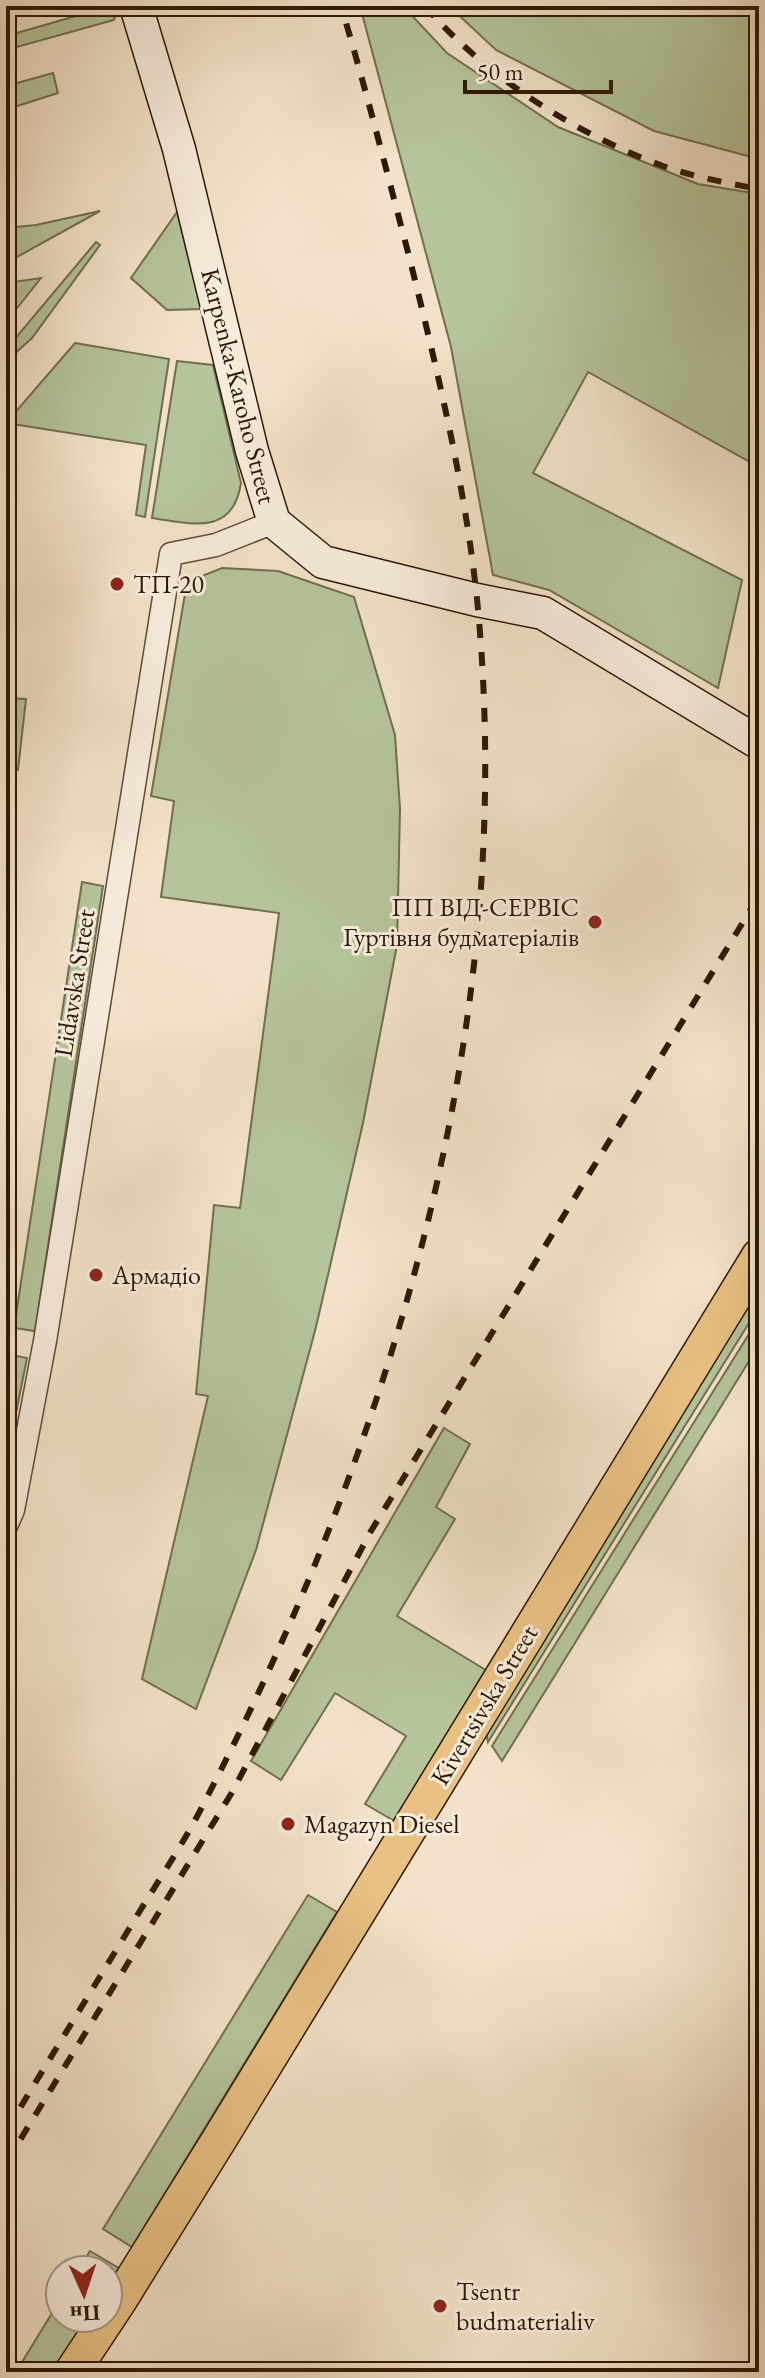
<svg xmlns="http://www.w3.org/2000/svg" width="765" height="2378" font-family="'EB Garamond',serif">
<style>
.green{fill:#b5c49b;stroke:#716e4f;stroke-width:2}
.lines{fill:none;stroke-linecap:round;stroke-linejoin:round}
.minor-casing{stroke:#5e4a34;stroke-width:25}
.secondary-casing{stroke:#2d1803;stroke-width:35}
.primary-casing{stroke:#2d1803;stroke-width:37}
.minor{stroke:#f7ecdc;stroke-width:22}
.secondary{stroke:#f7ecdc;stroke-width:32}
.primary{stroke:#eac184;stroke-width:34}
.rail{stroke:#2d1803;stroke-width:6;stroke-dasharray:14 14;stroke-linecap:butt}
.poi-dot{fill:#8f2418;stroke:#f7ecdc;stroke-width:3}
.labels{text-anchor:middle;stroke-width:6;stroke-linejoin:round;paint-order:stroke}
.street-label{font-size:26px;fill:#2d1803;stroke:#f7ecdc}
.poi-label{font-size:26px;fill:#2d1803;stroke:#f7ecdc;text-anchor:start}
</style>
<rect width="100%" height="100%" fill="#f3e2c9"/>
<filter id="stains"><feTurbulence type="fractalNoise" baseFrequency=".0025" numOctaves="4"/><feColorMatrix values="0 0 0 0 .2 0 0 0 0 .09 0 0 0 0 .02 0 0 0 .5 -.17"/></filter>
<radialGradient id="worn" r=".72"><stop offset=".6" stop-color="#630" stop-opacity="0"/><stop offset="1" stop-color="#630" stop-opacity=".3"/></radialGradient>
<g class="green">
<path d="M111,6h7l-4,14 -108,30v-14z"/>
<path d="M360,6h43l44,47 111,74 140,57 61,10v273l-171,-95 -55,101 209,107 -24,108 -169,-98 -56,-15 -42,-228z"/>
<path d="M449,6h310v153l-105,-28 -158,-81z"/>
<path d="M53,73l5,20 -50,16 4,17 -6,3v-43z"/>
<path d="M100,211l-94,52v-35l30,-3z"/>
<path d="M177,212l25,97 -35,1 -36,-32z"/>
<path d="M96,242l4,3 -68,93 -21,19h-5v-6l7,-10z"/>
<path d="M41,278l-35,44v-39z"/>
<path d="M75,343l94,16 -24,158 -9,-2 10,-70 -140,-22z"/>
<path d="M177,361l36,4 28,118c-8,53 -49,41 -89,35z"/>
<path d="M222,568l56,3 76,26 41,138 5,74 -3,136 -34,178 -47,204 -60,223 -60,159 -54,-30 66,-283 -12,-2 18,-189 26,3 39,-295 -118,-16 13,-96 -23,-5 36,-214z"/>
<path d="M6,698l20,1 -8,71 -12,-1z"/>
<path d="M82,882l21,4 -68,445 -21,-3z"/>
<path d="M759,1285v22l-271,435 -3,-15z"/>
<path d="M759,1318v27l-257,416 -10,-15z"/>
<path d="M6,1354l21,4 -21,105z"/>
<path d="M444,1428l26,16 -34,63 19,12 -58,97 92,56 -93,150 -31,-18 41,-68 -71,-43 -54,87 -30,-19z"/>
<path d="M308,1895l29,17 -205,335 -29,-18z"/>
<path d="M90,2251l32,19 -14,22v-22h-30z"/>
<path d="M60,2300v18h32l-35,54h-41z"/>
</g>
<g class="lines">
<defs>
<path id="minor" d="M6,1526l7,-16 32,-169 126,-787 45,-9 58,-23"/>
<path id="secondary" d="M136,6l43,143 73,302 22,71 49,40 154,38 66,13 216,130"/>
<path id="primary" d="M72,2372l47,-71 103,-166 537,-879"/>
</defs>
<use href="#minor" class="minor-casing"/>
<use href="#secondary" class="secondary-casing"/>
<use href="#primary" class="primary-casing"/>
<use href="#minor" class="minor"/>
<use href="#secondary" class="secondary"/>
<use href="#primary" class="primary"/>
<g class="rail">
<path d="M425,6c61,71 151,128 238,160 31,11 64,17 96,23"/>
<path d="M6,2131c43,-71 86,-141 129,-212 23,-38 49,-76 69,-116 192,-370 315,-784 273,-1204 -12,-115 -40,-230 -68,-343 -22,-83 -43,-167 -68,-250"/>
<path d="M6,2163l225,-369 140,-263 388,-635"/>
</g>
</g>
<g class="poi-dot">
<circle cx="117" cy="584" r="8"/>
<circle cx="595" cy="922" r="8"/>
<circle cx="96" cy="1275" r="8"/>
<circle cx="288" cy="1824" r="8"/>
<circle cx="440" cy="2306" r="8"/>
</g>
<g class="labels">
<g class="street-label">
<text transform="translate(239 386) rotate(76)" y="9">Karpenka-Karoho Street</text>
<text transform="translate(74 983) rotate(-81)" y="9">Lidavska Street</text>
<text transform="translate(484 1705) rotate(-59)" y="9">Kivertsivska Street</text>
</g>
<g class="poi-label">
<text x="133" y="593">ТП-20</text>
<text x="579" y="916" text-anchor="end">ПП ВІД-СЕРВІС<tspan x="579" dy="30">Гуртівня будматеріалів</tspan></text>
<text x="112" y="1284">Армадіо</text>
<text x="304" y="1833">Magazyn Diesel</text>
<text x="456" y="2300">Tsentr<tspan x="456" dy="30">budmaterialiv</tspan></text>
</g>
</g>
<rect width="765" height="2378" fill="none" stroke="#f3e2c9" stroke-width="32"/>
<rect x="8" y="8" width="749" height="2362" fill="none" stroke="#2d1803" stroke-width="4"/>
<rect x="16" y="16" width="733" height="2346" fill="none" stroke="#2d1803" stroke-width="2"/>
<g transform="translate(84 2294) rotate(177)"><circle r="38" fill="#f7ecdc" stroke="#a69785" stroke-width="2"/>
<path d="M0-6L14 30L0 20L-14 30Z" fill="#8f2418"/>
<text y="-12" font-size="22" font-weight="bold" text-anchor="middle" fill="#2d1803">Пн</text>
</g>
<path d="M465 80v12h146v-12" fill="none" stroke="#2d1803" stroke-width="4"/>
<text x="477" y="80" font-size="24" fill="#2d1803" stroke="#f7ecdc" stroke-width="6" paint-order="stroke">50 m</text>
<rect width="100%" height="100%" filter="url(#stains)"/>
<rect width="100%" height="100%" fill="url(#worn)"/>
</svg>
